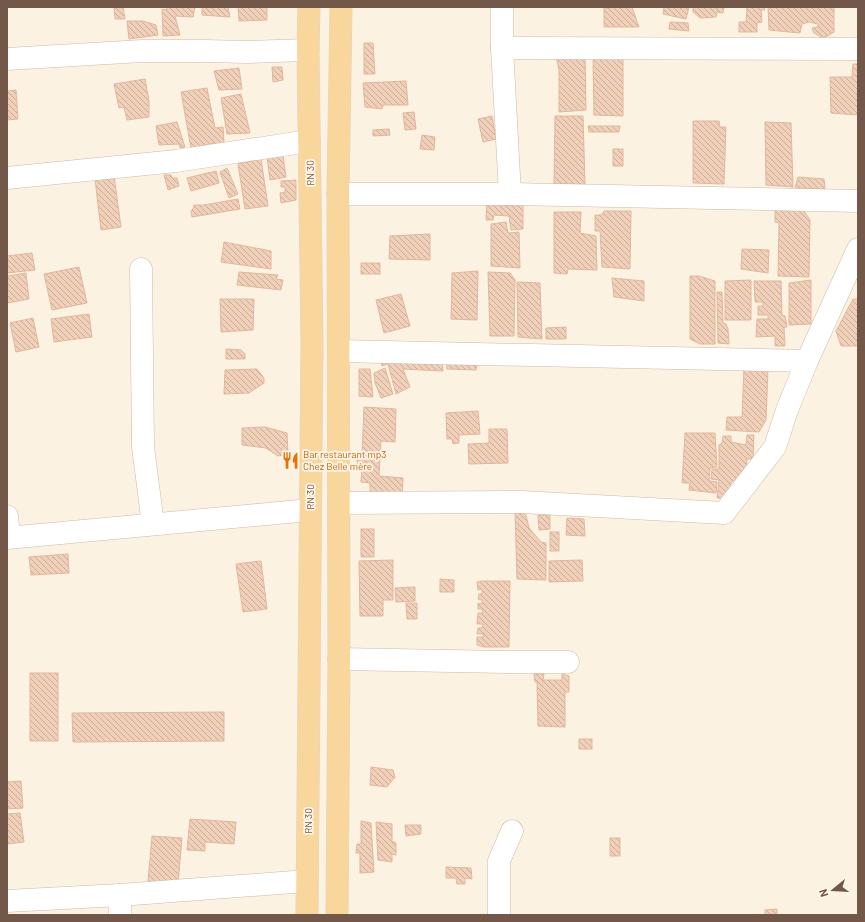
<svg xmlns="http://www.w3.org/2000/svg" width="865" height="922" font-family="Barlow,sans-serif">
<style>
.building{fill:url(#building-back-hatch);stroke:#e3b69b}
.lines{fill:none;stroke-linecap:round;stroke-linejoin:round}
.minor-casing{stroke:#cdb9a9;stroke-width:23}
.major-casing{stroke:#dbd4d0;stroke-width:23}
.minor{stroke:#fff;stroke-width:22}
.major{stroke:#f9d69b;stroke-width:22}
.labels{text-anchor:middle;stroke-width:3.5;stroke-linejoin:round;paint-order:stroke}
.street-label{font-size:10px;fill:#735849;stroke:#fff6e8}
.food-label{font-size:10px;fill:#c56008;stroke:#fff6e8;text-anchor:start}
</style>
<defs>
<pattern id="building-back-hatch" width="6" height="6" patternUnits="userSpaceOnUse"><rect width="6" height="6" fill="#f1d0ba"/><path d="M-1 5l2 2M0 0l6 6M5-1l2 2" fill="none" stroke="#c8ac99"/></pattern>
</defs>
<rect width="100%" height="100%" fill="#fcf2e2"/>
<g class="building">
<path d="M114,7h9l2,12h-10z"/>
<path d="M166,7h29l-2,10 -18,-1 5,19 -17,1 -1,-27 5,1z"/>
<path d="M202,7h26l2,10 -28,-2z"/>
<path d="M238,7h29v13l-28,1z"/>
<path d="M632,7l7,20h-35v-19z"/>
<path d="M664,7h25l-3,12 -23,-5z"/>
<path d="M693,7h31l-1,6 -6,-1 -1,5 -16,1 -7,-6z"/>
<path d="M747,7h17l1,3h-4l1,12 -5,1v9h-18v-10h7z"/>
<path d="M768,7h66v25l-6,4 -7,1 -7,-4 -2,-5 6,-1v-3l-9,-2 -7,2 -2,9 -31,-3z"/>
<path d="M127,21h16l13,4 2,10 -29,4z"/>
<path d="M670,22l18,1 1,8 -20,-2z"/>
<path d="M364,43h9l2,31h-11z"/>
<path d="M585,55l1,55 -27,2v-42l-3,-13z"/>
<path d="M593,56h30v60l-29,-1z"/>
<path d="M853,64h5v51l-27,-2 -1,-36h22z"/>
<path d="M272,67h10l1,13 -10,2z"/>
<path d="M239,68l3,21 -23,1 -5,-19z"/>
<path d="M145,79l4,22v16l-22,3 -3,-13 -5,1 -5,-24z"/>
<path d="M406,81l2,24h-25l-1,4 -17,-2 -2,-24z"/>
<path d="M207,88l8,40 8,-1 1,15 -9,5 -1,-4 -23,5 -10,-56z"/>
<path d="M16,90l2,29 -11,1v-29z"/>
<path d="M241,94l9,39 -23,1 -6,-36z"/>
<path d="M414,112l2,17 -11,1 -2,-17z"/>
<path d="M492,116l4,23 -13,3 -5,-23z"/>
<path d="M555,116h28l2,68h-31z"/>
<path d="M693,121h26l1,6h6l-2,57 -31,-1z"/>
<path d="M177,122l8,25 -5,1 -1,-4 -20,1 -3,-19z"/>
<path d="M765,122l26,1 2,64 -27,-2z"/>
<path d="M588,126h32l-1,6h-30z"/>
<path d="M389,129l1,6 -17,1v-6z"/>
<path d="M422,135l13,2 -1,13 -14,-1z"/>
<rect x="613" y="149" width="10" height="17"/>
<path d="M283,156l3,21 -16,3 -3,-23z"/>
<path d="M261,159l7,47 -23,3 -7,-45z"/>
<path d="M227,168l11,26 -9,4 -9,-26z"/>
<path d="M216,171l3,12 -28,8 -4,-13z"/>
<path d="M164,175h7l1,3h5l2,8 -11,4z"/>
<path d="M114,176l7,51 -20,3 -6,-51z"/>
<path d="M798,177l26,2 1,10 -30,-1z"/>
<path d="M296,180v20l-15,3 -1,-10 5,-1v-5h-4v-6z"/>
<path d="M238,199l2,10 -48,8 -1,-6 2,-2 1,-4h10z"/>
<path d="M487,200l36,2v27l-12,1 -2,-14 -15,-1 -1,5h-7z"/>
<path d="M791,202l11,6 8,12 -1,57 -31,-1 1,-53 -4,-1v-11z"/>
<path d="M604,211h27l-1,58 -28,-2 -2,-36h-5v-16h7z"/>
<path d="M554,212h27l-1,21 16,3 1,34 -29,-1 -1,5 -13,-1z"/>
<path d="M506,222l2,11 11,-1 1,36 -29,-2v-42z"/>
<path d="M430,234v26l-41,-1 1,-23z"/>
<path d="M224,242l47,9v18l-50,-7z"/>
<path d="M742,249l27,1 -1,23 -27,-4z"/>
<path d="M32,253l3,17 -28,3v-17z"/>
<rect x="361" y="263" width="19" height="11"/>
<path d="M79,267l8,36 -35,7 -8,-36z"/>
<path d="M478,271l-1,49 -26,-1 1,-46z"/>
<path d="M239,272l39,3 -2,4 7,1 -2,10 -44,-5z"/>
<path d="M488,272l22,1 5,7 -1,56h-24z"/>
<path d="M26,273l3,26 -22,4v-27z"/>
<path d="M690,276h9l16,5v63h-15l-10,-5z"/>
<path d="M612,278l32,3v20l-30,-4z"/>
<path d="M751,280v40h-26v-39z"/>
<path d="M811,280v44l-22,1v-42z"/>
<path d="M754,281h27l1,34 3,1 2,11h-3l1,19h-10v-10l-19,1 1,-18h11v-4h-10v-9h5v-4h-8z"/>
<path d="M517,282l23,1 2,56 -24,-2z"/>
<path d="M717,292h5l1,31 3,1 2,5 1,15 -11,-1z"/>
<path d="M401,294l9,32 -26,7 -8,-33z"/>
<path d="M220,299h34l-1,31 -32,2z"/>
<path d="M853,299h5v47h-17l-5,-15z"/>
<path d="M89,314l3,23 -38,5 -3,-23z"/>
<path d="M33,318l6,29 -23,5 -6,-29z"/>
<path d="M566,327v12h-20v-11z"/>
<path d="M226,349l15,1 4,4v5h-19z"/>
<path d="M379,353l63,5 1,13 -40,-2 7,18 -14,7 -8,-30 -6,2z"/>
<path d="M446,356l32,6 -2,8 -29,-1z"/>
<path d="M744,367l24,2 -2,51 -7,12 -33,-2 1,-13h15z"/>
<path d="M385,368l8,26 -12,4 -6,-15 -1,-10z"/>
<path d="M257,369l7,9v5l-15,10 -25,1 1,-24z"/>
<path d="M359,369h11l3,28 -14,-1z"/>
<path d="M364,407l32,2 -1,33 -14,-1 -2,35 24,2 -1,19 -32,-2v-12l-9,-1 1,-17h-5v-12l5,1z"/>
<path d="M478,411l2,23 -21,1v8l-6,1 -1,-5h-5l-1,-26z"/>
<path d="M265,427l22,6 1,21 -10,2 -12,-8 -24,-3v-17z"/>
<path d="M489,429h18l1,34 -39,1 -1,-20 21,-1z"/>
<path d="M685,433h30l2,34 -7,1 -1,13 8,1 -1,11 -27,-3 1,-7h-8z"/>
<path d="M747,435h7l-1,24h-6l-1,10 -8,9 -7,4v16h-14l2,-18 -8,-1 1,-10h7v-24l3,-2 1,-7h8v6l15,3z"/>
<path d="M515,511h10l4,17 12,14 5,1v37l-29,-1z"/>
<path d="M538,515h12v14l-11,1z"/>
<path d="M567,518l17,1 1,17 -19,-1z"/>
<rect x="361" y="529" width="13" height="28"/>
<rect x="550" y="532" width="9" height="19"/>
<path d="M68,554l1,19 -38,2 -2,-18z"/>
<path d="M393,560v40h-10v16h-23l-1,-55z"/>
<path d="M582,560l1,21 -34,1v-21z"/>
<path d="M261,561l6,48 -24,3 -7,-48z"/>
<path d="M440,579l14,1v12h-14z"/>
<path d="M482,581h28l-1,66h-25l-7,-2v-8h7l-1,-3h-6l1,-6h4l1,-4h-6l1,-11h5l-1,-4h-4v-6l4,1v-4l-4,-1 1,-5h3v-5l-4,1 -1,-8z"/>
<path d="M415,587v14l-19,1 -1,-14z"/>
<path d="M406,603h11v16h-10z"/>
<rect x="30" y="673" width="28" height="68"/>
<path d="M534,674h10l-1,6h19v-6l7,2v16h-4v35l-27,-1 -1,-44h-2z"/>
<path d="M224,712v29l-151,1 -1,-29z"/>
<rect x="579" y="739" width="13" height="10"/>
<path d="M371,767l22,3 2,7 -8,10 -17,-2z"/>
<path d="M21,781l2,27 -16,1v-27z"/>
<path d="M20,813l4,29 -17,2v-30z"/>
<path d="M190,819l46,3 -2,22 -29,-2v9l-18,-1z"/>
<path d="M361,821l10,2 3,49 -14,1v-20h-4l1,-9h4z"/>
<path d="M376,822l16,2v17l4,2v12l-4,-1v8l-14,-2z"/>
<path d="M405,825h16v9l-15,2z"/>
<path d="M152,836l30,2 -4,46 -30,-3z"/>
<rect x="610" y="838" width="10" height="18"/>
<path d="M446,867l25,1 1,11 -7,-1v6h-8l-1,-6h-10z"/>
<path d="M777,909v6h-12v-5z"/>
</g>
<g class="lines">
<defs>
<g id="minor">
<path d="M502,7v41l8,146"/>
<path d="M502,48l356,1"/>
<path d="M7,59l135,-8h63l42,1 61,-2"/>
<path d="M7,178l169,-17 133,-20"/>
<path d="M338,194h172l348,7"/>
<path d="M141,269l2,178 10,77"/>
<path d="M339,351l468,10"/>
<path d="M339,503l183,-1 202,11 51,-66 12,-37 20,-49 51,-112"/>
<path d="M7,516l2,21"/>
<path d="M7,538l303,-28"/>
<path d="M339,659l168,3h61"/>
<path d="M120,895v20"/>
<path d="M7,901l113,-6 187,-14"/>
<path d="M499,915v-54l13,-30"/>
</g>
<g id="major">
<path d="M307,915l5,-573 -4,-292 1,-43"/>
<path d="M337,915l2,-256 -1,-465 3,-187"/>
</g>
</defs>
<use href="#minor" class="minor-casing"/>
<use href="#major" class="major-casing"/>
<use href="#minor" class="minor"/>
<use href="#major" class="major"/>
</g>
<defs>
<symbol id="restaurant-bare" viewBox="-9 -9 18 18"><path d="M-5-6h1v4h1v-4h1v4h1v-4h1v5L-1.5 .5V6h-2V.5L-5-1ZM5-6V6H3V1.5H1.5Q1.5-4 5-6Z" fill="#e8710a" stroke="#fff6e8" stroke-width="2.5" paint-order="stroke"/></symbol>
</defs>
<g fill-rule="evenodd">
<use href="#restaurant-bare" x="278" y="448" width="25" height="25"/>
</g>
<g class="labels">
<g class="street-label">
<text transform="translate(310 173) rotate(-91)" y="4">RN 30</text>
<text transform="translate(310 497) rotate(-90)" y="4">RN 30</text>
<text transform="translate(308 821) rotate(-90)" y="4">RN 30</text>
</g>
<g class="food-label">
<text x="303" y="458">Bar restaurant mp3<tspan x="303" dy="12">Chez Belle mère</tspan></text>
</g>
</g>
<rect width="865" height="922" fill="none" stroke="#735849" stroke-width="16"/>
<g transform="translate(833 890) rotate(252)" stroke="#fff6e8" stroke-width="3" paint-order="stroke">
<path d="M0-3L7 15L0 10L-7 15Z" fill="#735849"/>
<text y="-6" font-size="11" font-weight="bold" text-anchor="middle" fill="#735849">N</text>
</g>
</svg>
